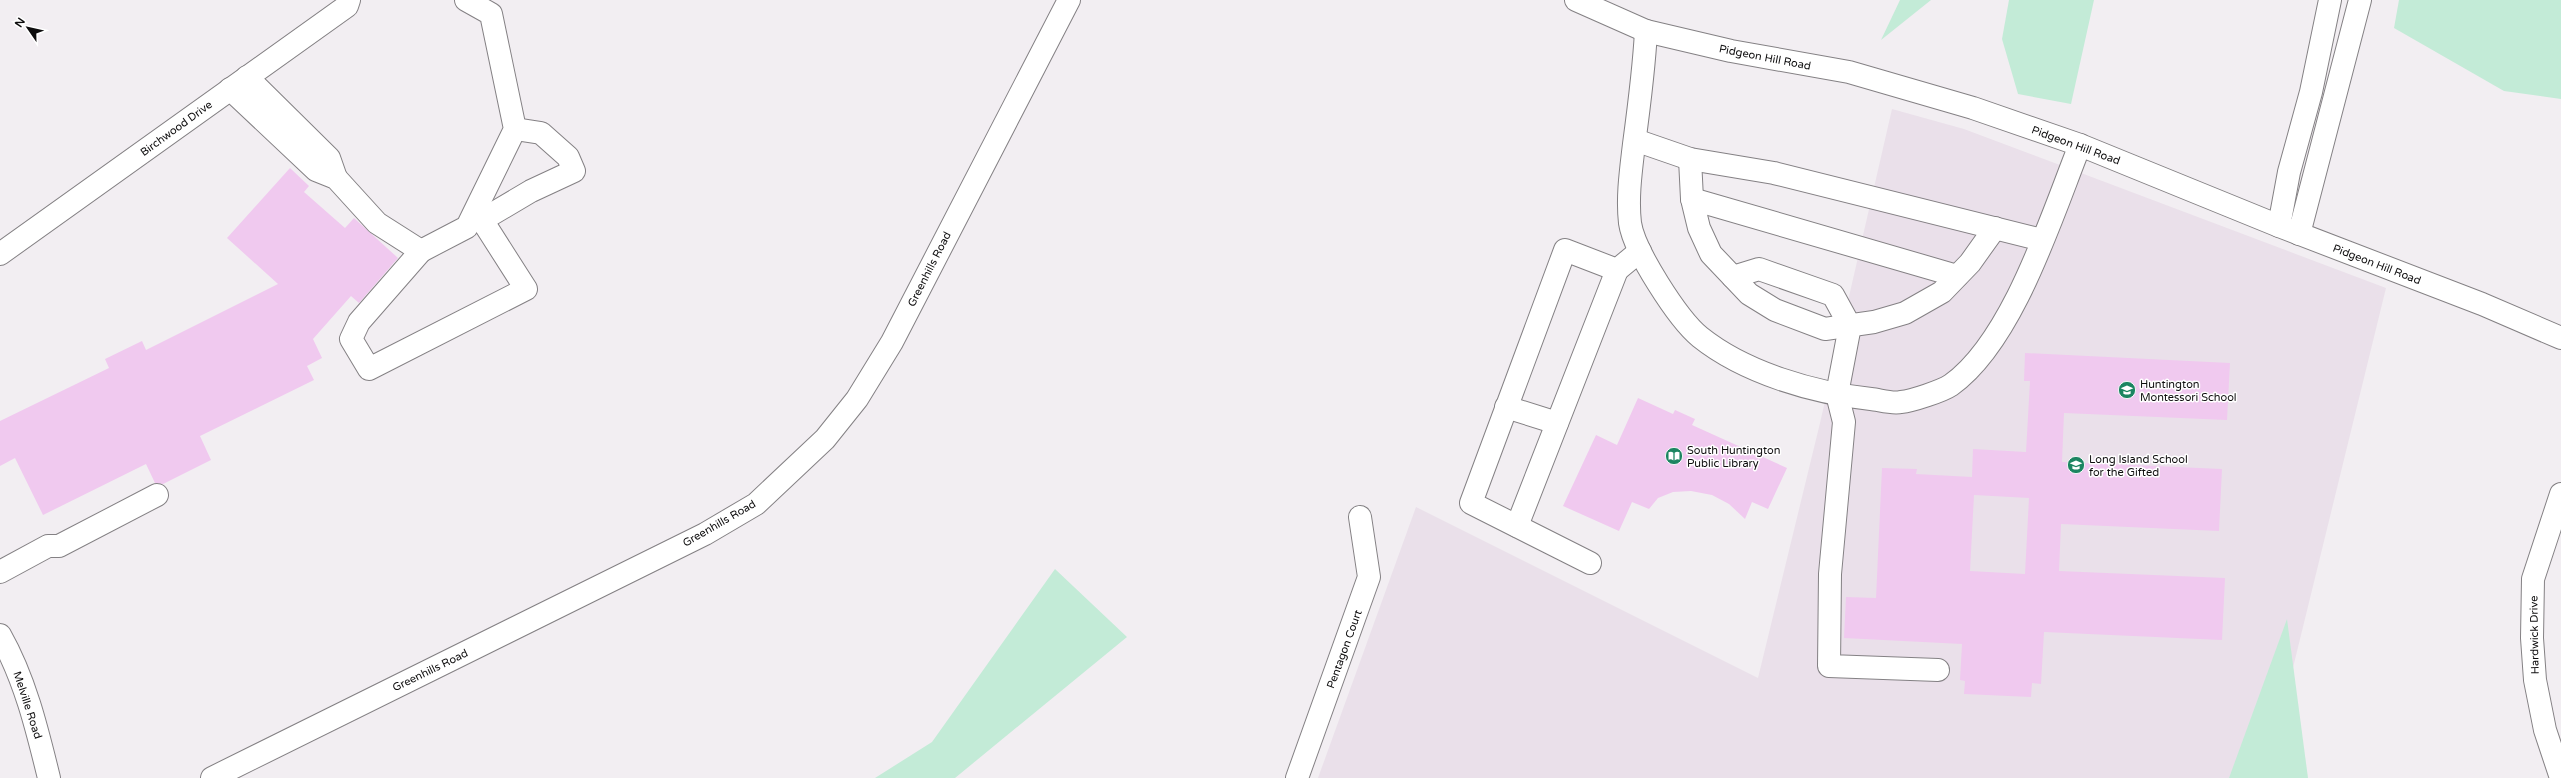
<svg xmlns="http://www.w3.org/2000/svg" width="2561" height="778" font-family="'Varela Round',sans-serif">
<style>
.built{fill:#eae0ea}
.green{fill:#c3ebd7}
.building{fill:#f0c9ef;fill-rule:evenodd}
.lines{fill:none;stroke-linecap:round;stroke-linejoin:round}
.minor-casing{stroke:#848184;stroke-width:24}
.minor{stroke:#fff;stroke-width:22}
.labels{text-anchor:middle;stroke-width:3;stroke-linejoin:round;paint-order:stroke}
.street-label{font-size:11px;fill:#0d0c0d;stroke:#fff}
.poi-label{font-size:11px;fill:#0d0c0d;stroke:#fff;text-anchor:start}
</style>
<rect width="100%" height="100%" fill="#f2eef2"/>
<path class="built" d="M1892,109l72,20 422,159 -120,490h-948l98,-271 342,171 62,-255z"/>
<g class="green">
<path d="M1900,0h31l-50,40z"/>
<path d="M2009,0h85l-23,104 -53,-10 -16,-55z"/>
<path d="M2399,0h162v99l-57,-8 -110,-63z"/>
<path d="M1055,569l72,68 -172,141h-80l57,-36z"/>
<path d="M2287,619l21,159h-79z"/>
</g>
<g class="building">
<path d="M290,168l19,18 -5,6 41,36 9,-10 44,40 -39,45 -8,-7 -38,43 9,19 -15,8 7,14 -114,56 11,24 -48,24 -8,-1 -9,-19 -103,51 -28,-57 -15,8v-45l109,-53 -4,-9 37,-18 4,9 132,-66 -51,-46z"/>
<path d="M2025,353l205,10 -3,57 -163,-7 -2,49 160,7 -3,62 -158,-7 -2,47 166,7 -3,62 -178,-8 -3,52 -9,-1 -1,14 -67,-3 1,-13 -5,-1 2,-36 -118,-6 2,-41 30,1 6,-130 35,1 -1,5 56,3 1,-28 53,3 4,-71h-6zM1974,495l55,3 -4,76 -55,-3z"/>
<path d="M1638,398l35,16 2,-4 20,9 -3,6 95,43 -19,41 -16,-7 -7,17 -16,-15 -17,-9 -21,-4 -18,1 -15,6 -9,11 -17,-7 -13,29 -56,-25 33,-71 21,10z"/>
</g>
<g class="lines">
<defs>
<g id="minor">
<path d="M1576,0l70,31 85,20 118,21 124,36 107,37 199,81 203,78 79,34"/>
<path d="M1646,31c-2,38 -7,76 -12,113 -3,26 -7,53 -4,79 4,28 48,96 70,114 45,36 114,56 171,62 9,1 21,5 30,3 11,-1 41,-11 50,-17 62,-44 101,-170 129,-240"/>
<path d="M247,77l82,81 7,20"/>
<path d="M230,89l86,81 20,8 41,45 44,28 -62,71 -8,17 18,30 157,-80 -44,-69 49,-29 43,-20 -6,-14 -27,-24 -26,-4"/>
<path d="M1635,140l55,19 84,14 268,67"/>
<path d="M1690,159l2,40 7,29 12,26 38,40 26,16 50,19 49,-7 31,-9 37,-21 28,-29 25,-35"/>
<path d="M1692,199l265,77"/>
<path d="M2279,226l10,-54 22,-80 19,-92"/>
<path d="M2299,234l61,-234"/>
<path d="M421,251l46,-24 48,-98 -24,-115 -25,-14"/>
<path d="M0,254l347,-248 2,-6"/>
<path d="M1733,277l26,-8 74,26 17,31 -13,68 7,28 -14,152 -1,92 109,4"/>
<path d="M1506,407l51,16"/>
<path d="M1517,526l100,-256"/>
<path d="M1590,563l-119,-60 94,-253 52,20 23,-19"/>
<path d="M0,572l48,-26h11l98,-51"/>
<path d="M0,635c25,44 37,94 49,143"/>
<path d="M212,778l493,-244 51,-30 69,-65 32,-40 35,-57 177,-342"/>
<path d="M1297,778l72,-201 -9,-60"/>
<path d="M2561,778l-16,-48 -10,-50 -3,-42 1,-59 28,-85"/>
</g>
</defs>
<use href="#minor" class="minor-casing"/>
<use href="#minor" class="minor"/>
</g>
<defs>
<symbol id="school-disc" viewBox="-11 -11 22 22"><circle r="9.5" fill="#1c8561" stroke="#fff"/><path d="M0-5L7-2L0 1L-7-2ZM-4 1L0 2.5L4 1V4Q0 6-4 4Z" fill="#fff"/></symbol>
<symbol id="library-disc" viewBox="-11 -11 22 22"><circle r="9.5" fill="#1c8561" stroke="#fff"/><path d="M-6-4Q-3-5.5-.7-3.5V5Q-3 3-6 4ZM6-4Q3-5.5 .7-3.5V5Q3 3 6 4Z" fill="#fff"/></symbol>
</defs>
<g fill-rule="evenodd">
<use href="#school-disc" x="2117" y="380" width="20" height="20"/>
<use href="#library-disc" x="1664" y="446" width="20" height="20"/>
<use href="#school-disc" x="2066" y="455" width="20" height="20"/>
</g>
<g class="labels">
<g class="street-label">
<text transform="translate(1765 57) rotate(11)" y="4">Pidgeon Hill Road</text>
<text transform="translate(176 128) rotate(-36)" y="4">Birchwood Drive</text>
<text transform="translate(2076 145) rotate(20)" y="4">Pidgeon Hill Road</text>
<text transform="translate(2377 264) rotate(21)" y="4">Pidgeon Hill Road</text>
<text transform="translate(929 269) rotate(-63)" y="4">Greenhills Road</text>
<text transform="translate(719 523) rotate(-30)" y="4">Greenhills Road</text>
<text transform="translate(2534 635) rotate(-91)" y="4">Hardwick Drive</text>
<text transform="translate(1344 649) rotate(-70)" y="4">Pentagon Court</text>
<text transform="translate(430 670) rotate(-26)" y="4">Greenhills Road</text>
<text transform="translate(28 705) rotate(72)" y="4">Melville Road</text>
</g>
<g class="poi-label">
<text x="2140" y="388">Huntington<tspan x="2140" dy="13">Montessori School</tspan></text>
<text x="1687" y="454">South Huntington<tspan x="1687" dy="13">Public Library</tspan></text>
<text x="2089" y="463">Long Island School<tspan x="2089" dy="13">for the Gifted</tspan></text>
</g>
</g>
<g transform="translate(28 28) rotate(304)" stroke="#ffffff" stroke-width="3" paint-order="stroke">
<path d="M0-3L7 15L0 10L-7 15Z" fill="#0d0c0d"/>
<text y="-6" font-size="11" font-weight="bold" text-anchor="middle" fill="#0d0c0d">N</text>
</g>
</svg>
